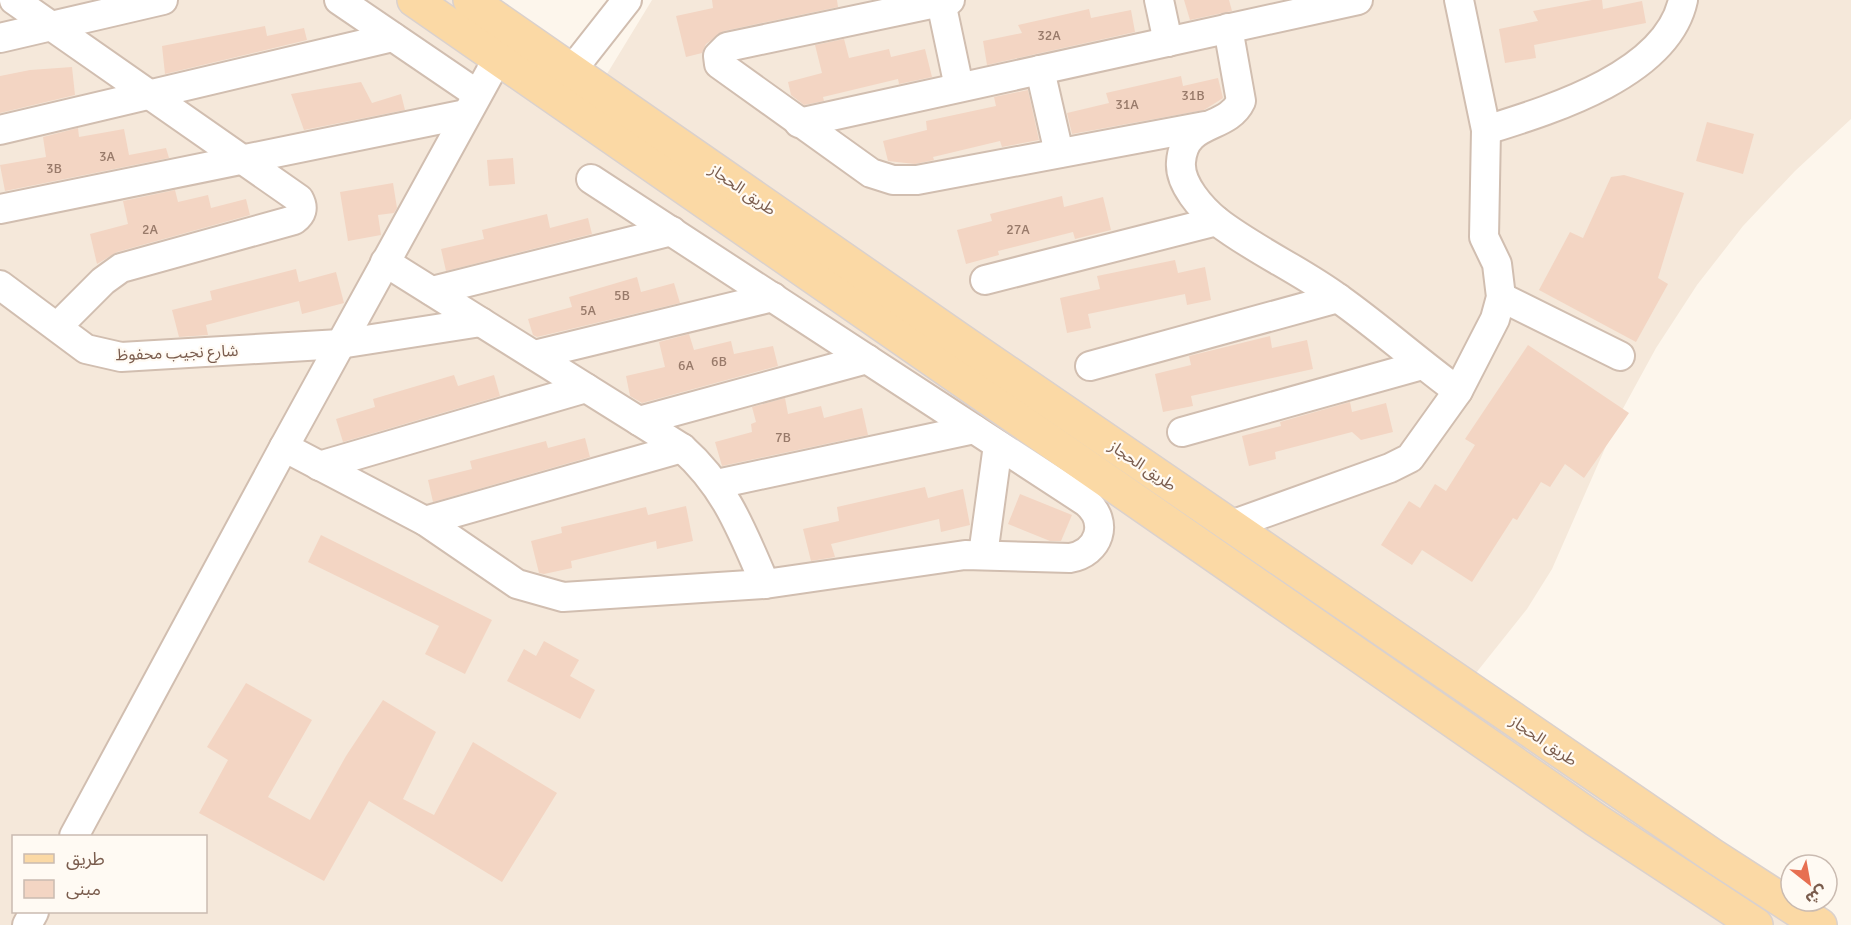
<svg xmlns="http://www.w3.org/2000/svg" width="1851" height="925" font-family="Signika,'Noto Sans Arabic',sans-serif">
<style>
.residential{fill:#f5e8da;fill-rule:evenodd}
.building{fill:#f3d5c3}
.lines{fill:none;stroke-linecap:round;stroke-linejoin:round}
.street-casing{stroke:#d1beb0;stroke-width:32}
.primary-casing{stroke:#dad1cd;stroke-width:36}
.street{stroke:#fff;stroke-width:28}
.primary{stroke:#fbd9a5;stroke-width:33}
.labels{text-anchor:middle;stroke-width:4.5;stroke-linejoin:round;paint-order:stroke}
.number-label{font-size:14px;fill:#987a6a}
.street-label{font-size:16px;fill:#7a5c4d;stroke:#fffaf3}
</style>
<rect width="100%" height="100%" fill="#fdf6ec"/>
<path class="residential" d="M0,0h473l126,87 53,-87h1199v119l-56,52 -52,55 -46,59 -41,63 -36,66 -68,155 -25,40 -59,74 358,242h-1826zM14,836h192v76h-192z"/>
<g class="building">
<path d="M712,0h125l1,7 -114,24 -18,13 -4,9 -16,4 -10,-41 37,-8z"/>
<path d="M1184,0h45l3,11 -42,9z"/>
<path d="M1592,0h10l1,9 39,-8 4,22 -112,22 2,13 -31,5 -6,-34 39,-8 -5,-10z"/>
<path d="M1089,9l2,9 40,-8 4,22 -148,33 -4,-24 39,-8 -4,-8z"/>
<path d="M265,26l2,10 37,-8 3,12 -142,34 -3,-28z"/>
<path d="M844,39l5,19 40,-9 2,8 34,-8 7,28 -33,7 -1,-5 -75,18 1,4 -20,4 -13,-10 -3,-13 34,-9 -7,-28z"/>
<path d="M72,67l3,28 -75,18v-37l30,-6z"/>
<path d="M1181,76l2,10 35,-8 5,20 -19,12 -132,24 -5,-21 42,-10 -3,-10z"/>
<path d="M361,82l11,21 29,-9 4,16 -101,20 -13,-36z"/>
<path d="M1028,90l11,50 -37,7 -2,-6 -67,16 1,3 -19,4 -27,-3 -5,-20 44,-11 -1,-9 70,-15 -2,-9z"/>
<path d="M1707,122l47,12 -11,40 -47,-13z"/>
<path d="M78,128l1,9 45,-8 5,26 37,-7 3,10 -164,33 -5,-26 46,-8 -3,-20z"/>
<path d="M513,158l2,26 -26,2 -2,-26z"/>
<path d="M1624,175l60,18 -26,85 10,6 -32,58 -97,-52 31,-58 13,6 28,-61z"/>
<path d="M393,183l4,25 -3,5 -16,2 3,20 -33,6 -8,-49z"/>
<path d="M175,190l3,12 30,-7 3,13 35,-9 4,16 -133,37 -20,12 -7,-30 38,-10 -5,-23z"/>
<path d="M1062,196l2,11 39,-10 8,33 -36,9 -2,-7 -75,19 1,4 -33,9 -9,-34 35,-9 -2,-7z"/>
<path d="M547,214l3,14 38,-10 4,16 -146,37 -5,-22 43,-10 -2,-9z"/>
<path d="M1175,260l3,13 27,-6 6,33 -24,5 -2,-11 -97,20 3,14 -24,5 -7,-35 40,-9 -3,-13z"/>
<path d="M296,269l3,13 37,-10 8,31 -42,11 -3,-13 -93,24 2,10 -29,2 -7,-27 40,-10 -2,-9z"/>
<path d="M637,277l4,15 33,-9 6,20 -143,34 -4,-2 -5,-16 44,-12 -3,-10z"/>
<path d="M689,334l5,16 37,-9 3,13 39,-8 5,20 -136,37 -12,-7 -4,-20 39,-9 -6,-25z"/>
<path d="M1270,336l2,12 35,-8 6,29 -122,27 2,10 -30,6 -8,-38 36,-9 -2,-9z"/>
<path d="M1528,345l101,68 -45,65 -19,-14 -15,23 -9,-5 -24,38 -4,-2 -41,64 -50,-32 -10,15 -31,-20 28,-44 11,7 15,-24 11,7 29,-46 -10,-6z"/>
<path d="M454,375l4,11 36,-11 6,21 -157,46 -7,-23 39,-12 -2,-8z"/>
<path d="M785,398l3,16 33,-8 3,12 38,-10 6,27 -146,31 -7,-24 37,-10 -1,-8 5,-2 -4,-15z"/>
<path d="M1350,402l2,10 34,-9 7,29 -32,8 -9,-8 -77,20 1,7 -27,7 -7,-30 39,-10 -1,-4z"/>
<path d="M585,438l5,19 -157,45 -5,-22 44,-11 -2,-8 76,-20 2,7z"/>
<path d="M925,487l3,11 35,-9 7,36 -29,7 -2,-13 -108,25 4,13 -24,4 -8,-32 36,-8 -2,-14z"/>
<path d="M1020,494l52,21 -11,26h-11l-42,-17z"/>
<path d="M686,506l7,35 -36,8 -1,-8 -85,20 1,7 -28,6 -5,-1 -8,-32 31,-8 -1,-6 85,-20 2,8z"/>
<path d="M321,535l171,85 -27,54 -40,-20 14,-28 -131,-64z"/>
<path d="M544,641l35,19 -9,16 25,14 -15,29 -73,-38 17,-32 12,7z"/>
<path d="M246,683l66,37 -44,77 42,23 36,-64 37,-56 53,32 -33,67 31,16 39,-73 84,51 -55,89 -133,-81 -45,80 -125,-68 29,-53 -21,-13z"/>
</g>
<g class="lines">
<defs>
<g id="street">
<path d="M14,0l285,199c5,9 3,15 -5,21l-173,48 -18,13 -45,45"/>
<path d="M339,0l138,94"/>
<path d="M950,0l-223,47 -9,9 1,8 152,109 22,7h24l288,-54"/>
<path d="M1159,0l9,42"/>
<path d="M941,2l18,85"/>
<path d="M1228,28l13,73c-14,30 -57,18 -60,61 -2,22 21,47 37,60 38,29 82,48 120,76 41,29 79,63 120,93"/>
<path d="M0,38l163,-38"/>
<path d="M572,70l55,-70"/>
<path d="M1040,70l19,83"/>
<path d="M799,123l559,-123"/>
<path d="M0,130l393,-93"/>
<path d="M1486,130c64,-20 181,-55 197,-130"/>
<path d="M0,209l466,-95"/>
<path d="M385,262l297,186c44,39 60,83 83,136"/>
<path d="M985,280l232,-59"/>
<path d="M0,285l86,64 35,8 219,-13 141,-22"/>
<path d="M432,291l240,-60"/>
<path d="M1501,297l119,59"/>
<path d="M534,355l239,-58"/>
<path d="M1090,366l248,-68"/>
<path d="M639,421l228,-62"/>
<path d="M1182,432l240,-67"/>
<path d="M284,447l141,74 92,63 46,13 202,-13 200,-29 105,3c29,-5 40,-36 16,-56l-495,-323"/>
<path d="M319,466l267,-78"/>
<path d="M717,484l257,-55"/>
<path d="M425,521l257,-73"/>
<path d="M1231,525l159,-57 20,-10 48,-67 37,-72 6,-22 -4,-33 -13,-27 2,-107 -27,-130"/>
<path d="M983,555l15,-110"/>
<path d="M74,836l210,-389 214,-389"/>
<path d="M27,925l7,-13"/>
</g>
<g id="primary">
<path d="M414,0l1182,820 160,105"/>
<path d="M470,0l490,340 752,515 108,70"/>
</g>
</defs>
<use href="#street" class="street-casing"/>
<use href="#primary" class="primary-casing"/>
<use href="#street" class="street"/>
<use href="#primary" class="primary"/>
</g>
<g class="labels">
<g class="number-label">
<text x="1049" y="40">32A</text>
<text x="1193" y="100">31B</text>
<text x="1127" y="109">31A</text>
<text x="107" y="161">3A</text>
<text x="54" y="173">3B</text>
<text x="150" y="234">2A</text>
<text x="1018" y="234">27A</text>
<text x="622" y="300">5B</text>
<text x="588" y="315">5A</text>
<text x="719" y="366">6B</text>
<text x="686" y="370">6A</text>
<text x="783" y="442">7B</text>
</g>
<g class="street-label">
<text transform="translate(743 189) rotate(35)" y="6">طريق الحجاز</text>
<text transform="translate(177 352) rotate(-2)" y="6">شارع نجيب محفوظ</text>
<text transform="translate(1143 465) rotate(34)" y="6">طريق الحجاز</text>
<text transform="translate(1544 740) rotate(34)" y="6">طريق الحجاز</text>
</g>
</g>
<rect x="12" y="835" width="195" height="78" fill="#fffaf3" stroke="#cabbb1" stroke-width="1.5"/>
<rect x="24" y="854" width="30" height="9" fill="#fbd9a5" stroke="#cabbb1" stroke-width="1.5"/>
<text x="66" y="865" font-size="18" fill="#7a5c4d">طريق</text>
<rect x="24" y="880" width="30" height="18" fill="#f3d5c3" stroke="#cabbb1" stroke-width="1.5"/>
<text x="66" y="895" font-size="18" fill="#7a5c4d">مبنى</text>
<g transform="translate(1809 883) rotate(149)"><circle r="28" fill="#fffaf3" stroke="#cabbb1" stroke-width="1.5"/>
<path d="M0-4.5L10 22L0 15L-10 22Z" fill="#e76f51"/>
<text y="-9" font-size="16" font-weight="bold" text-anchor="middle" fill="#7a5c4d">ش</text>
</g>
</svg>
